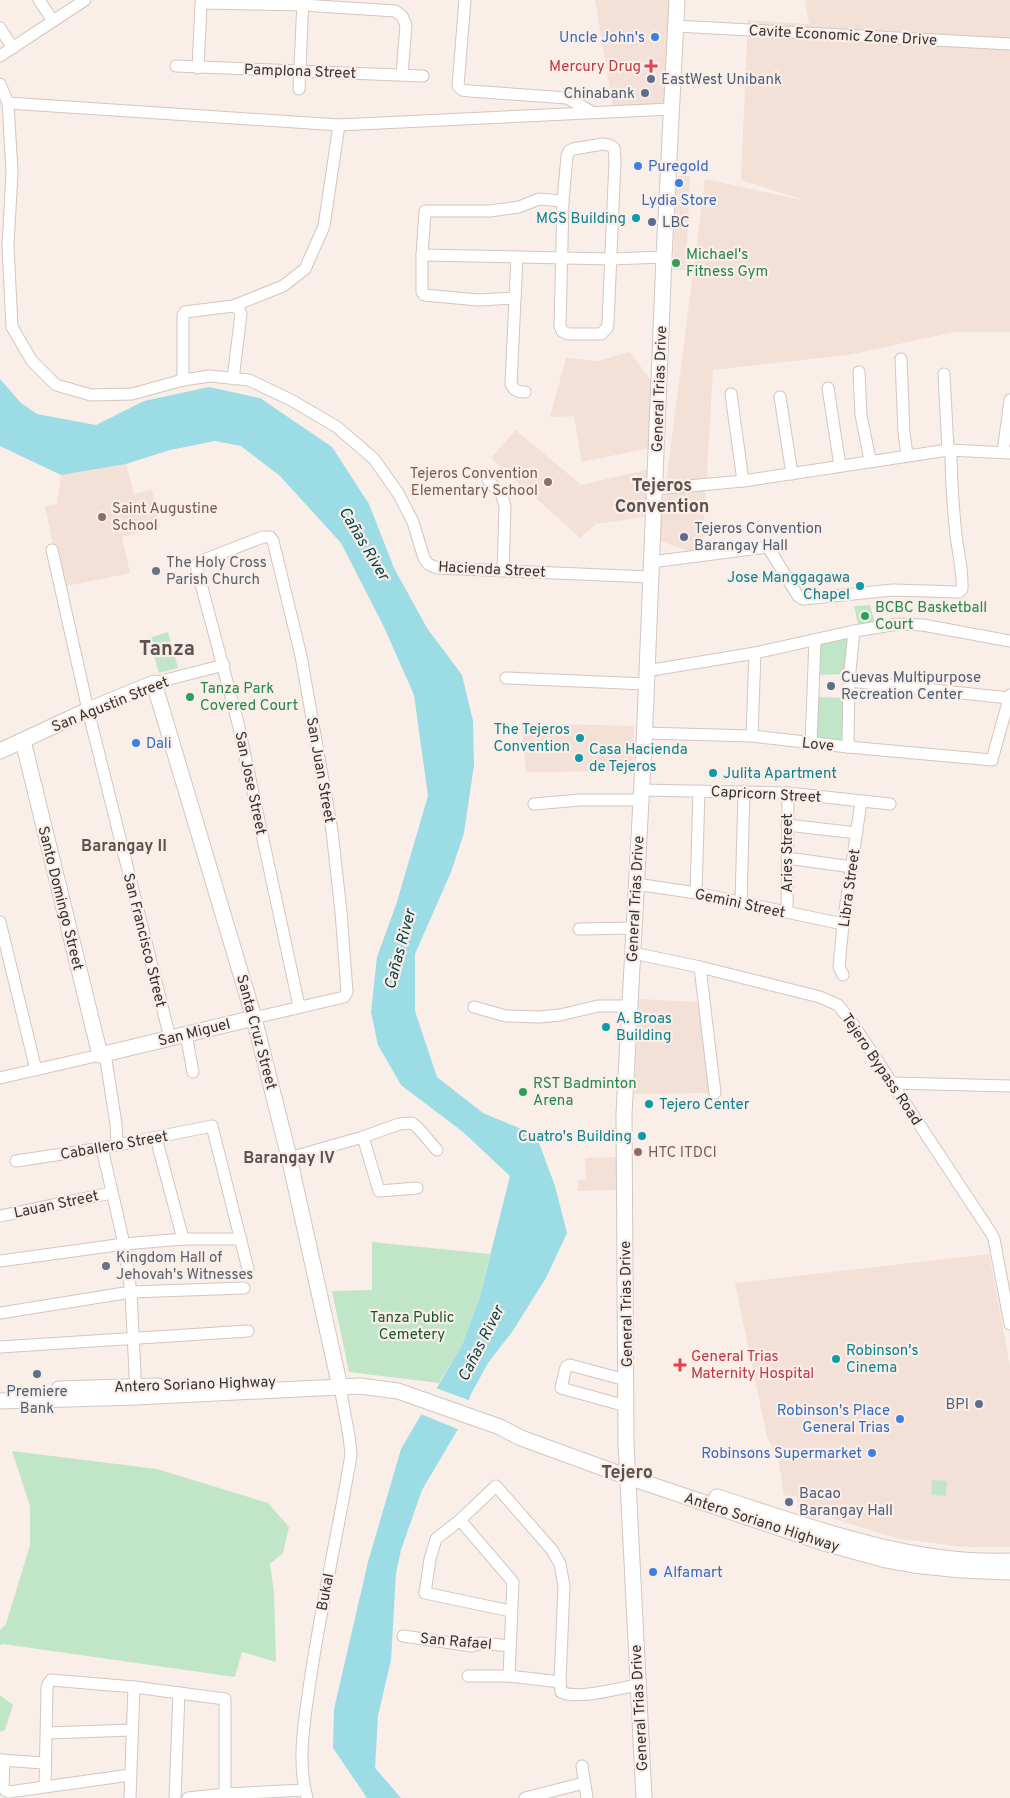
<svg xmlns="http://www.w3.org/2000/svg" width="1010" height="1798" font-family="Overpass,sans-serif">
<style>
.built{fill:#f3e0d7}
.green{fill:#c1e6c7}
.water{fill:#9cdce4}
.pier{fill:#faeee9}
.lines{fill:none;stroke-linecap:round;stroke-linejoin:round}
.minor-casing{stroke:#d1c6c1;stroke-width:13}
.major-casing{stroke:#d1c6c1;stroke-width:17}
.minor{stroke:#fff;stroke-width:11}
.major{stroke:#fff;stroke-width:15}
.shop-dot{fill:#3f7fe0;stroke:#faeee9;stroke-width:2}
.health-dot{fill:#e0444e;stroke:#faeee9;stroke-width:2}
.service-dot{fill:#5c6f8a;stroke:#faeee9;stroke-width:2}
.culture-dot{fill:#0f9aa8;stroke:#faeee9;stroke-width:2}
.leisure-dot{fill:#2e9e5b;stroke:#faeee9;stroke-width:2}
.education-dot{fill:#8d6e63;stroke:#faeee9;stroke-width:2}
.worship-dot{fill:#6b7280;stroke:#faeee9;stroke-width:2}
.labels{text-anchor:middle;stroke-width:4.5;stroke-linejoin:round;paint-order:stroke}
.street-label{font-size:15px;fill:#373331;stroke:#faeee9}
.shop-label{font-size:15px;fill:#366cbe;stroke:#faeee9;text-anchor:end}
.health-label{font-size:15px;fill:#be3a42;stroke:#faeee9;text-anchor:end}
.service-label{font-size:15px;fill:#4e5e75;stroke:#faeee9;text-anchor:start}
.culture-label{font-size:15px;fill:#0d838f;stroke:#faeee9;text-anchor:start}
.leisure-label{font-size:15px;fill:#27864d;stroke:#faeee9;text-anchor:start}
.education-label{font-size:15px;fill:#785e54;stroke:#faeee9;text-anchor:start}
.worship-label{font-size:15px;fill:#5b616d;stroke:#faeee9;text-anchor:start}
.park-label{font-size:15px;fill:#19562a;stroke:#faeee9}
.water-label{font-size:16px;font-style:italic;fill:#064248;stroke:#faeee9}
.neighbourhood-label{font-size:16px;font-weight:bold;fill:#5c534f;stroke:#faeee9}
.quarter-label{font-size:18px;font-weight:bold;fill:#5c534f;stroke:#faeee9}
.district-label{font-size:20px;font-weight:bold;fill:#5c534f;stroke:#faeee9}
</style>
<rect width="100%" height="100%" fill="#faeee9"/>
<g class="built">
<path d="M595,0h75l-5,105 -52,3z"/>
<path d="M805,0h205v332h-56l-106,23 -135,15 -11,186 -50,-18 11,-31 42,-328 105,23 -69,-22 7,-160 61,4z"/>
<path d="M676,176h14l-4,94h-13z"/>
<path d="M630,352l22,30 -3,66 -67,14 -8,-46 -24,1 16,-59 31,3z"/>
<path d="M516,430l65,55 69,-16 1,47 -55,8 -16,14 -89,-80z"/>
<path d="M126,464l8,30 18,-4 8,37 -38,10 8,36 -68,14 -17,-81 12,-2 4,-29z"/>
<path d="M521,723l113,3 -2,45 -106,1z"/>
<path d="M639,999l59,3 7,5 8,86 -79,1z"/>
<path d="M619,1157l1,33 -42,1v-11h8l-1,-22z"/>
<path d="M989,1254l21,113v180h-48l-66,-9 -98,-30 -1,-11 -13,-2 -6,-38 -11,-20 -32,-154z"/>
</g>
<g class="green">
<path d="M870,605l6,21 -17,2 -5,-22z"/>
<path d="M168,632l10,36 -19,5 -10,-35z"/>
<path d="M851,634l-6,40 -28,1 2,-33z"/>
<path d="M816,697l30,1 -1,42 -30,-2z"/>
<path d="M372,1242l118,12 -11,46 -17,45 -23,38 -90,-11 -17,-81 40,-1z"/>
<path d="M12,1451l145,18 111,34 21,24 -6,26 -13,11 4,29 2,69 -34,-10 -7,25 -232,-33 -3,1v-15l6,-6 24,-79v-39z"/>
<path d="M932,1480l15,1 -1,15 -15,-1z"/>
<path d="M0,1695l13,10 -8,25 -5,2z"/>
</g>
<path class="water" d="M0,379l21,24 16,11 59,11 48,-24 65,-14 51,11 72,49 37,57 25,64 33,60 35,47 11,46 1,44 -10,68 -13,39 -36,82v57l22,66 46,36 53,22 19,51 12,47 -21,45 -34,54 -24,31 -17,31 -13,35 -36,61 -21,60 -5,23 -5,87 -13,56 -3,52 26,30h-34l-34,-50 1,-39 34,-147 33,-113 61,-104 17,-45 31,-124 -47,-44 -62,-47 -23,-40 -7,-33 6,-55 19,-52 32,-109 -14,-101 -30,-68 -43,-84 -61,-67 -39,-30 -26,-5 -45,9 -44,14 -65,11 -61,-29z"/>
<path class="pier" d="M433,1387l38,14 -11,29 -42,-17z"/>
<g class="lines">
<defs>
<g id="minor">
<path d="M39,0l14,21"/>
<path d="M465,0l-7,86 4,4 8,1 97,7 25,14"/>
<path d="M675,26l335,18"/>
<path d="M0,28l13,20"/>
<path d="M0,56l85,-56"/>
<path d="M176,66l247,10"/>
<path d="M198,68l3,-65 102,2 92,6 7,5 4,9 -4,50"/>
<path d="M0,84l8,19 4,69 -4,74 4,81 20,34 24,24 35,10 41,-1 51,-14 27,-4 39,4 42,20 46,27 37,32 24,34 15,29 11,36 4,6 9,4 213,9"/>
<path d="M299,89l4,-89"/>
<path d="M8,103l331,22 332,-16"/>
<path d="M603,144l6,1 5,3 1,12 -7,163 -1,5 -6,6h-33l-6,-3 -2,-5 3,-125 4,-45 2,-5 4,-2z"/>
<path d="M422,255l189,4 53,-2"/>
<path d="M517,257l-6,127c3,6 6,8 14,8"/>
<path d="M515,298l-37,2 -54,-5 -2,-3v-37l3,-44h65l29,-4 20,-8 24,2"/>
<path d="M233,306l50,-20 22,-17 19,-43 15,-101"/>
<path d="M901,359l3,74 3,22"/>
<path d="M859,372l2,43 9,45"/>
<path d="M944,374l4,76"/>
<path d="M183,380v-65l2,-3 48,-6 6,3 2,5 -8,65"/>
<path d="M828,388l12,78"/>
<path d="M731,394l12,87"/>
<path d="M780,397l12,77"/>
<path d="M1003,452l7,-52"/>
<path d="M488,480l14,15 3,12 -2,64"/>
<path d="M655,489l88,-8 205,-31 62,3"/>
<path d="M52,550l36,160 82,328"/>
<path d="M651,562l117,-15 30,49 5,3 90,-9 66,2 3,-3c1,-19 -4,-36 -6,-54 -3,-29 -5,-57 -5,-86"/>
<path d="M646,671l109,-18 99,-22 45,-7 24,1 87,16"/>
<path d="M506,678l140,6"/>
<path d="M849,681l160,17"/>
<path d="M154,683l70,-18"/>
<path d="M644,733l108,3 96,11 144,13 18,-65"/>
<path d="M752,736l3,-83"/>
<path d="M811,743l4,-103"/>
<path d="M848,747l1,-66 5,-50"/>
<path d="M641,790l147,3 102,11"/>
<path d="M534,804l46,-4h61"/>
<path d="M787,825l70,8"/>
<path d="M787,858l65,9"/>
<path d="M636,884l60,9 147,31"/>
<path d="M696,893l3,-102"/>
<path d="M741,902l3,-111"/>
<path d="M787,912l1,-119"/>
<path d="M0,922l36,148"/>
<path d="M579,929l55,-1"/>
<path d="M633,953l67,14 120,30 18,8 13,16 140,212 3,6 16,85"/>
<path d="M700,967l15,126"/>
<path d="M843,975l-4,-8 4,-43 18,-122"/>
<path d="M474,1007l32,9 33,1 21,-2 38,-9h32"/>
<path d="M254,1018l90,-21 3,-5 -6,-80 -9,-81 -31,-175 -28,-115 -3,-4h-7l-62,24 -4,4v4l41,154 61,283"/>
<path d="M186,1034l7,38"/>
<path d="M105,1054l11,70 1,21"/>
<path d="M0,1078l100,-23"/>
<path d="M893,1083l117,3"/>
<path d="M363,1137l36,-13 13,-1 6,5 19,22"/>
<path d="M156,1138l27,101"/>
<path d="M102,1148l22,96 7,48 5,102"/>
<path d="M289,1158l74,-21 16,54 38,-3"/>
<path d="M16,1161l86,-13 110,-22 36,143"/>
<path d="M0,1216l111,-23"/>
<path d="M0,1261l124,-17 59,-5h58"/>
<path d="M0,1313l131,-21 113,-4"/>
<path d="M0,1347l248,-16"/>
<path d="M626,1406l-65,-18 5,-21 4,-2 56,15"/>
<path d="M460,1520l53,62 -4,94"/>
<path d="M403,1636l69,10 9,-3 29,3"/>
<path d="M468,1676h41l51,6 4,-96 -4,-22 -8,-14 -56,-64 -36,34 -24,19 -6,20 -5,34 86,18"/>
<path d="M560,1682l1,10c17,8 58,-4 77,-7"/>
<path d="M47,1733l85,-3"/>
<path d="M0,1760l44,3"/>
<path d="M4,1760l-1,27 2,3 4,2 121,-17"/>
<path d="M582,1766l5,32"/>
<path d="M45,1786l2,-98 1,-4 3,-4 83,7 91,12v95"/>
<path d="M130,1798l4,-111"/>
<path d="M175,1798l4,-105"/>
<path d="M188,1798l37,-4 79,-4"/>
<path d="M307,1798c-10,-36 -3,-74 2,-110 11,-78 29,-155 42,-233l-2,-19 -9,-49"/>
<path d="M525,1798l59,-15"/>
</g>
<g id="major">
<path d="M23,741l77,314 154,-37"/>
<path d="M0,751l88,-41 66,-27 100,335 35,139 51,230"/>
<path d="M59,1389l99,-3"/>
<path d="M0,1401l136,-4 224,-11 38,5 102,36 21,11 107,39 196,66 62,17 27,5 48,5 49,2"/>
<path d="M717,1497c94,30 193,68 293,64"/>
<path d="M644,1798l-18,-355 -2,-329 20,-369 20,-488 13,-257"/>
</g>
</defs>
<use href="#minor" class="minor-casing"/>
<use href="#major" class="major-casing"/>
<use href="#minor" class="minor"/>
<use href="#major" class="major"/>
</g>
<g class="shop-dot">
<circle cx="655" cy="37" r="5"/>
<circle cx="638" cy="166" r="5"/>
<circle cx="679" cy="183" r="5"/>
<circle cx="136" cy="743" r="5"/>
<circle cx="900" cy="1419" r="5"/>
<circle cx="872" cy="1453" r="5"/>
<circle cx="653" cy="1572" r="5"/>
</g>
<g class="health-dot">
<path d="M648.5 58.5h5v5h5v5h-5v5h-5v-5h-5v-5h5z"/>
<path d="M677.5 1357.5h5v5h5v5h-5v5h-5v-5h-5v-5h5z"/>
</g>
<g class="service-dot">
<circle cx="651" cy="79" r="5"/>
<circle cx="645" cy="93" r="5"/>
<circle cx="652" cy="222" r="5"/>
<circle cx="684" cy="537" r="5"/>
<circle cx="831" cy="686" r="5"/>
<circle cx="37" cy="1374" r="5"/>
<circle cx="979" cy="1404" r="5"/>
<circle cx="789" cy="1502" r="5"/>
</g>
<g class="culture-dot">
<circle cx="636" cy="218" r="5"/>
<circle cx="860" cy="586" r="5"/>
<circle cx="580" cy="738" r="5"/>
<circle cx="579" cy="758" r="5"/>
<circle cx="713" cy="773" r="5"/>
<circle cx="606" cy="1027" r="5"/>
<circle cx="649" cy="1104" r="5"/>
<circle cx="642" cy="1136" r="5"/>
<circle cx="836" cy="1359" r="5"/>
</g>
<g class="leisure-dot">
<circle cx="676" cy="263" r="5"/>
<circle cx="865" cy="616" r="5"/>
<circle cx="190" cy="697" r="5"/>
<circle cx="523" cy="1092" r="5"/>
</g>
<g class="education-dot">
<circle cx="548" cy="482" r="5"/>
<circle cx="102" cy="517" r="5"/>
<circle cx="638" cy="1152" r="5"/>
</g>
<g class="worship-dot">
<circle cx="156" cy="571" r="5"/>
<circle cx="106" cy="1266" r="5"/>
</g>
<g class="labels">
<g class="street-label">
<text transform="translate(843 35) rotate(3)" y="5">Cavite Economic Zone Drive</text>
<text transform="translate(300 71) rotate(2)" y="5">Pamplona Street</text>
<text transform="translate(659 389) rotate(-88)" y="5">General Trias Drive</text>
<text transform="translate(492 569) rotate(3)" y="5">Hacienda Street</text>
<text transform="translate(110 704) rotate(-22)" y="5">San Agustin Street</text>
<text transform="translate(818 744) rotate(6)" y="5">Love</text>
<text transform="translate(321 770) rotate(80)" y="5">San Juan Street</text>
<text transform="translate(251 783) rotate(78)" y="5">San Jose Street</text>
<text transform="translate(766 794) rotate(3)" y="5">Capricorn Street</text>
<text transform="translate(787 853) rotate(-90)" y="5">Aries Street</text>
<text transform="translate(849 888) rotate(-82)" y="5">Libra Street</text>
<text transform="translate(61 898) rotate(76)" y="5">Santo Domingo Street</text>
<text transform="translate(635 899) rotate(-87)" y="5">General Trias Drive</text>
<text transform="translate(740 903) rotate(12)" y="5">Gemini Street</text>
<text transform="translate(145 940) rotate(76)" y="5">San Francisco Street</text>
<text transform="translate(194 1032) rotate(-14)" y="5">San Miguel</text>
<text transform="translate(257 1032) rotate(75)" y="5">Santa Cruz Street</text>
<text transform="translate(882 1069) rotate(56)" y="5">Tejero Bypass Road</text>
<text transform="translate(114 1145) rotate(-10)" y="5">Caballero Street</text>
<text transform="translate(56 1204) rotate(-12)" y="5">Lauan Street</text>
<text transform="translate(626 1304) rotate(-91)" y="5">General Trias Drive</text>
<text transform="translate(195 1384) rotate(-2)" y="5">Antero Soriano Highway</text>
<text transform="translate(762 1522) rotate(18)" y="5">Antero Soriano Highway</text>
<text transform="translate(325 1592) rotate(-79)" y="5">Bukal</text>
<text transform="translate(456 1641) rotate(5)" y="5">San Rafael</text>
<text transform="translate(639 1708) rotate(-93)" y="5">General Trias Drive</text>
</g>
<g class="shop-label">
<text x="645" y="42">Uncle John's</text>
<text x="648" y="171" text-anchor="start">Puregold</text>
<text x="679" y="205" text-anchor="middle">Lydia Store</text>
<text x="146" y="748" text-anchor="start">Dali</text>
<text x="890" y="1415">Robinson's Place<tspan x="890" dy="17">General Trias</tspan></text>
<text x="862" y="1458">Robinsons Supermarket</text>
<text x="663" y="1577" text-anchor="start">Alfamart</text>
</g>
<g class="health-label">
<text x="641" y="71">Mercury Drug</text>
<text x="691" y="1361" text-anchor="start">General Trias<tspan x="691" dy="17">Maternity Hospital</tspan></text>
</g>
<g class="service-label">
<text x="661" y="84">EastWest Unibank</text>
<text x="635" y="98" text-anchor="end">Chinabank</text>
<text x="662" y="227">LBC</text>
<text x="694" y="533">Tejeros Convention<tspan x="694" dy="17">Barangay Hall</tspan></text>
<text x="841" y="682">Cuevas Multipurpose<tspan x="841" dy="17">Recreation Center</tspan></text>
<text x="37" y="1396" text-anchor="middle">Premiere<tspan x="37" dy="17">Bank</tspan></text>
<text x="969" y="1409" text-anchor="end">BPI</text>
<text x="799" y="1498">Bacao<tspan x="799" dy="17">Barangay Hall</tspan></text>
</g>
<g class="culture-label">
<text x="626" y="223" text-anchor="end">MGS Building</text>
<text x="850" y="582" text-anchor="end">Jose Manggagawa<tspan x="850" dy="17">Chapel</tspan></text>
<text x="570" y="734" text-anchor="end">The Tejeros<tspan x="570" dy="17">Convention</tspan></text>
<text x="589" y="754">Casa Hacienda<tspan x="589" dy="17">de Tejeros</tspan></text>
<text x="723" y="778">Julita Apartment</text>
<text x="616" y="1023">A. Broas<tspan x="616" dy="17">Building</tspan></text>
<text x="659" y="1109">Tejero Center</text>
<text x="632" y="1141" text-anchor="end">Cuatro's Building</text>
<text x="846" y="1355">Robinson's<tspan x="846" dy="17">Cinema</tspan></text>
</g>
<g class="leisure-label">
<text x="686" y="259">Michael's<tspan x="686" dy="17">Fitness Gym</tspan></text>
<text x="875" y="612">BCBC Basketball<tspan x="875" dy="17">Court</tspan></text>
<text x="200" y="693">Tanza Park<tspan x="200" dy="17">Covered Court</tspan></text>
<text x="533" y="1088">RST Badminton<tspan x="533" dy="17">Arena</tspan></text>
</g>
<g class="education-label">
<text x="538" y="478" text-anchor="end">Tejeros Convention<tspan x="538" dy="17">Elementary School</tspan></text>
<text x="112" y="513">Saint Augustine<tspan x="112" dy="17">School</tspan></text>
<text x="648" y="1157">HTC ITDCI</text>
</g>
<g class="worship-label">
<text x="166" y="567">The Holy Cross<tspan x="166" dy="17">Parish Church</tspan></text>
<text x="116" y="1262">Kingdom Hall of<tspan x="116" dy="17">Jehovah's Witnesses</tspan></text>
</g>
<g class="park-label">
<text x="412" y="1322">Tanza Public<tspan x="412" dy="17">Cemetery</tspan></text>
</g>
<g class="water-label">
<text transform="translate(365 543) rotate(59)" y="6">Cañas River</text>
<text transform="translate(399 949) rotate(-75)" y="6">Cañas River</text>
<text transform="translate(480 1343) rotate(-63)" y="6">Cañas River</text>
</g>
<g class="neighbourhood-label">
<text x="124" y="851">Barangay II</text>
<text x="289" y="1163">Barangay IV</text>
</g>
<g class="quarter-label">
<text x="662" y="491">Tejeros<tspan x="662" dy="21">Convention</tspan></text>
<text x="627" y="1478">Tejero</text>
</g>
<g class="district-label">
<text x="167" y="655">Tanza</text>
</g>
</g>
</svg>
